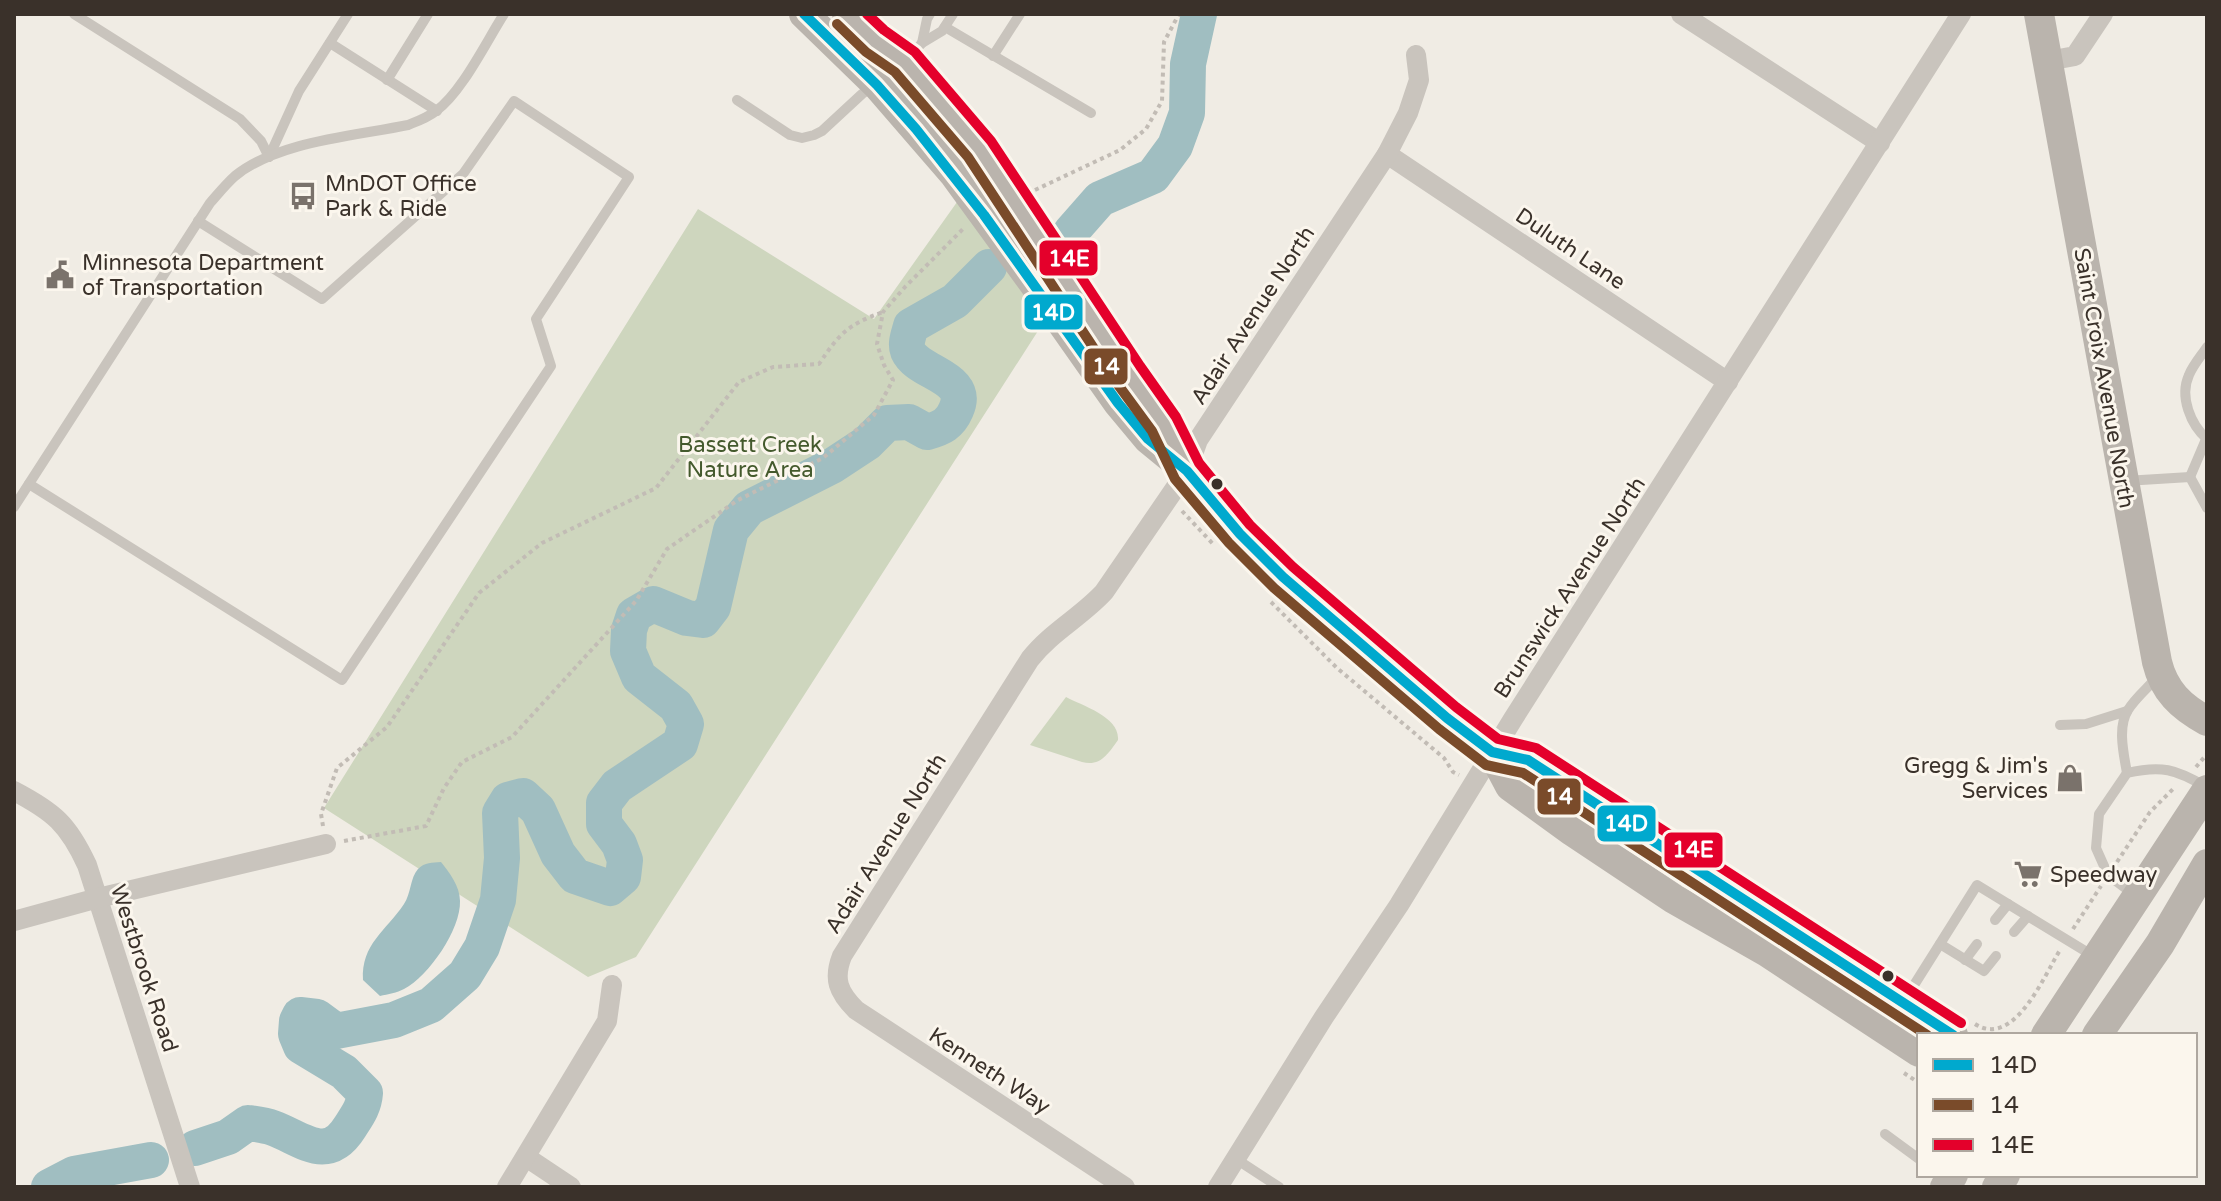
<svg xmlns="http://www.w3.org/2000/svg" width="2221" height="1201" font-family="'Varela Round',sans-serif">
<style>
.green{fill:#ced6be}
.water{fill:#a0bec1}
.lines{fill:none;stroke-linecap:round;stroke-linejoin:round}
.river{stroke:#a0bec1;stroke-width:36}
.path{stroke:#c2bcb5;stroke-width:4;stroke-dasharray:4 4;stroke-linecap:butt}
.lane{stroke:#c9c4bd;stroke-width:10}
.street{stroke:#c9c4bd;stroke-width:20}
.secondary{stroke:#bab4ad;stroke-width:30}
.bus-1-casing{stroke:#fbf6ed;stroke-width:16}
.bus-2-casing{stroke:#fbf6ed;stroke-width:16}
.bus-3-casing{stroke:#fbf6ed;stroke-width:16}
.bus-1{stroke:#00a9ce;stroke-width:10}
.bus-2{stroke:#7a4b2a;stroke-width:10}
.bus-3{stroke:#e4002b;stroke-width:10}
.bus-dot{fill:#3a312a;stroke:#fbf6ed;stroke-width:3}
.labels{text-anchor:middle;stroke-width:6;stroke-linejoin:round;paint-order:stroke}
.poi-label{font-size:22px;fill:#3a312a;stroke:#fbf6ed;text-anchor:start}
.street-label{font-size:22px;fill:#3a312a;stroke:#fbf6ed}
.park-label{font-size:22px;fill:#445a2d;stroke:#fbf6ed}
.line-badge{stroke:#fbf6ed;stroke-width:3}
.badge-label{font-size:22px;text-anchor:middle;font-weight:bold;fill:#fff}
</style>
<rect width="100%" height="100%" fill="#f0ece4"/>
<g class="green">
<path d="M962,195l83,125 -409,637 -48,20 -264,-169 374,-599 176,110z"/>
<path d="M1066,697c17,9 54,20 52,43 -10,14 -18,27 -36,22l-52,-17z"/>
</g>
<path class="water" d="M441,862c8,10 19,24 19,39 1,28 -31,75 -56,88 -7,4 -16,5 -24,7l-17,-16c-2,-36 23,-49 41,-76 7,-10 6,-26 14,-35 7,-7 14,-6 23,-7z"/>
<g class="lines">
<g class="river">
<path d="M1071,232l29,-33 53,-23 22,-30 12,-33 1,-49 11,-50"/>
<path d="M195,1148l33,-11 20,-14c8,1 17,2 25,5 30,11 54,36 77,-1 7,-11 14,-20 15,-34l-21,-21 -43,-26 -5,-12 1,-13 3,-6 17,2 19,14 58,-11 37,-15 34,-30 17,-28 16,-47 4,-42 -2,-45 8,-13 15,-4 15,14 20,44 17,22 35,12 13,-11 2,-17 -6,-16 -15,-20v-21l13,-17 63,-42 6,-20 -10,-18 -37,-29 -11,-26 1,-21 5,-15 19,-11 34,14 16,2 10,-13 18,-77 18,-22 83,-42 35,-23 20,-20 22,-1 18,10c15,-4 23,-8 29,-22 15,-34 -38,-36 -48,-59 -3,-8 1,-17 3,-25l44,-25 34,-34"/>
<path d="M49,1187l25,-13 77,-14"/>
</g>
<g class="path">
<path d="M1035,190l85,-40 26,-21 16,-28 2,-59 15,-28"/>
<path d="M1182,511l32,34"/>
<path d="M1271,602l66,66 107,90 9,14 6,3"/>
<path d="M2196,767l11,-13"/>
<path d="M323,826l-2,-12 16,-46 50,-41 92,-134 63,-50 114,-55 83,-106 34,-15 46,-3c21,-31 28,-39 64,-52"/>
<path d="M344,841l82,-15 18,-38 18,-26 50,-25 124,-136 31,-52 71,-49 85,-42 51,-43 19,-35 -9,-15 -7,-21 6,-32 22,-25 60,-60"/>
<path d="M2117,862l33,-50 25,-25"/>
<path d="M2073,929l28,-43"/>
<path d="M1975,1024c39,25 69,-48 85,-74"/>
<path d="M1904,1073l15,10"/>
</g>
<g class="lane">
<path d="M74,14l166,105 21,22 8,16"/>
<path d="M945,27l146,86"/>
<path d="M330,43l107,68"/>
<path d="M922,43l5,-24 3,-5"/>
<path d="M993,56l27,-42"/>
<path d="M387,80l41,-66"/>
<path d="M737,100l53,35 12,3 12,-3 8,-4 40,-37 43,-32 17,-19 20,-12 11,-17"/>
<path d="M269,157l30,-66 49,-77"/>
<path d="M2207,347c-6,9 -14,18 -18,28 -10,22 2,50 18,64"/>
<path d="M2190,477l17,-40"/>
<path d="M2125,481l65,-4 17,31"/>
<path d="M29,484l313,196 209,-314 -15,-47 93,-142 -115,-76 -51,73 -141,125 -124,-78"/>
<path d="M14,507l196,-304c8,-9 16,-19 25,-27 43,-35 120,-40 173,-51 10,-4 19,-7 28,-14 26,-19 50,-69 68,-97"/>
<path d="M2060,725l26,-1 41,-13"/>
<path d="M2127,773c-3,-18 -10,-46 1,-63 8,-13 21,-23 30,-34"/>
<path d="M2136,896l-28,-21 -12,-27 3,-34 28,-41c34,-8 49,-4 79,14"/>
<path d="M1995,920l13,-16"/>
<path d="M2014,932l14,-16"/>
<path d="M1940,944l44,27 12,-15"/>
<path d="M1965,960l12,-16"/>
<path d="M1904,1001l73,-116 118,72"/>
<path d="M1885,1134l34,25"/>
<path d="M1236,1159l43,28"/>
</g>
<g class="street">
<path d="M1681,14l199,129"/>
<path d="M2048,61l27,-5 28,-42"/>
<path d="M1387,154l341,228"/>
<path d="M14,791c40,21 54,33 73,74l103,322"/>
<path d="M14,921l84,-23 228,-54"/>
<path d="M526,1157l45,30"/>
<path d="M507,1187l100,-166 5,-36"/>
<path d="M1125,1187l-269,-177c-18,-18 -23,-31 -14,-54l188,-297c21,-27 51,-42 74,-67l83,-121 11,-31 189,-286 21,-41 11,-33 -3,-25"/>
<path d="M1218,1187l106,-170 75,-112 114,-186 448,-705"/>
</g>
<g class="secondary">
<path d="M804,14l73,71 77,89 86,118 78,111 30,36 39,32 53,63 43,43 164,141 45,34 18,34 62,45 102,68 93,53 152,100"/>
<path d="M847,14l28,27 30,21 74,87 149,225 36,50 19,38"/>
<path d="M2039,14l118,648c7,29 24,45 50,59"/>
<path d="M1492,752l36,8 425,275"/>
<path d="M2046,1035l161,-245"/>
<path d="M2097,1035l63,-91 47,-80"/>
<path d="M1945,1187l8,-12"/>
<path d="M1997,1187l8,-12"/>
</g>
<defs>
<path id="bus-1" d="M804,14l73,71 39,44 68,86 134,188 30,36 39,32 53,63 43,43 164,141 45,34 36,8 425,275"/>
<path id="bus-2" d="M837,24l29,28 29,20 73,85 148,225 36,49 23,48 54,64 45,45 165,141 47,36 37,8 404,262"/>
<path id="bus-3" d="M867,14l17,16 31,22 76,89 149,225 36,51 23,46 51,62 43,42 163,140 42,32 38,9 425,275"/>
</defs>
<use href="#bus-1" class="bus-1-casing"/>
<use href="#bus-2" class="bus-2-casing"/>
<use href="#bus-3" class="bus-3-casing"/>
<use href="#bus-1" class="bus-1"/>
<use href="#bus-2" class="bus-2"/>
<use href="#bus-3" class="bus-3"/>
</g>
<defs>
<symbol id="bus-bare" viewBox="-9 -9 18 18"><path d="M-5-6H5V4H4V6H2V4H-2V6H-4V4H-5ZM-3.5-4V0h7V-4ZM-3.5 1.2v1.5H-2V1.2ZM2 1.2v1.5H3.5V1.2Z" fill="#7a726b" stroke="#fbf6ed" stroke-width="2.5" paint-order="stroke"/></symbol>
<symbol id="civic-bare" viewBox="-9 -9 18 18"><path d="M-.6-6.5H3V-4.5H.6V-3L4-1V1h2V6H-6V1h2V-1L-.6-3ZM-1.2 2.5V6h2.4V2.5Z" fill="#7a726b" stroke="#fbf6ed" stroke-width="2.5" paint-order="stroke"/></symbol>
<symbol id="shop-bare" viewBox="-9 -9 18 18"><path d="M-5-2.5h2.3a2.7 3.5 0 0 1 5.4 0H5L5.5 6h-11ZM-1.5-2.5h3a1.5 2.3 0 0 0-3 0Z" fill="#7a726b" stroke="#fbf6ed" stroke-width="2.5" paint-order="stroke"/></symbol>
<symbol id="supermarket-bare" viewBox="-9 -9 18 18"><path d="M-6-5.5h2.5l.6 2H6L4.5 2H-2.5L-4.4-4H-6ZM-1.5 3.2a1.3 1.3 0 1 0 .1 0ZM3 3.2a1.3 1.3 0 1 0 .1 0Z" fill="#7a726b" stroke="#fbf6ed" stroke-width="2.5" paint-order="stroke"/></symbol>
</defs>
<g fill-rule="evenodd">
<use href="#bus-bare" x="283" y="176" width="40" height="40"/>
<use href="#civic-bare" x="40" y="255" width="40" height="40"/>
<use href="#shop-bare" x="2050" y="758" width="40" height="40"/>
<use href="#supermarket-bare" x="2008" y="854" width="40" height="40"/>
</g>
<g class="bus-dot">
<circle cx="1217" cy="484" r="7"/>
<circle cx="1888" cy="976" r="7"/>
</g>
<g class="labels">
<g class="poi-label">
<text x="325" y="191">MnDOT Office<tspan x="325" dy="25">Park &amp; Ride</tspan></text>
<text x="82" y="270">Minnesota Department<tspan x="82" dy="25">of Transportation</tspan></text>
<text x="2048" y="773" text-anchor="end">Gregg &amp; Jim's<tspan x="2048" dy="25">Services</tspan></text>
<text x="2050" y="882">Speedway</text>
</g>
<g class="street-label">
<text transform="translate(1571 248) rotate(34)" y="8">Duluth Lane</text>
<text transform="translate(1252 315) rotate(-57)" y="8">Adair Avenue North</text>
<text transform="translate(2105 378) rotate(80)" y="8">Saint Croix Avenue North</text>
<text transform="translate(1569 587) rotate(-57)" y="8">Brunswick Avenue North</text>
<text transform="translate(885 843) rotate(-58)" y="8">Adair Avenue North</text>
<text transform="translate(145 968) rotate(72)" y="8">Westbrook Road</text>
<text transform="translate(990 1070) rotate(33)" y="8">Kenneth Way</text>
</g>
<g class="park-label">
<text x="750" y="452">Bassett Creek<tspan x="750" dy="25">Nature Area</tspan></text>
</g>
</g>
<g class="line-badge">
<rect x="1038" y="239" width="61" height="38" rx="8" fill="#e4002b"/>
<rect x="1023" y="293" width="61" height="38" rx="8" fill="#00a9ce"/>
<rect x="1083" y="347" width="46" height="39" rx="8" fill="#7a4b2a"/>
<rect x="1536" y="777" width="46" height="39" rx="8" fill="#7a4b2a"/>
<rect x="1596" y="804" width="61" height="39" rx="8" fill="#00a9ce"/>
<rect x="1663" y="831" width="61" height="38" rx="8" fill="#e4002b"/>
</g>
<g class="badge-label">
<text x="1069" y="266">14E</text>
<text x="1053" y="320">14D</text>
<text x="1106" y="374">14</text>
<text x="1559" y="804">14</text>
<text x="1626" y="831">14D</text>
<text x="1693" y="857">14E</text>
</g>
<rect width="2221" height="1201" fill="none" stroke="#3a312a" stroke-width="32"/>
<rect x="1917" y="1033" width="280" height="144" fill="#fbf6ed" stroke="#aea79f" stroke-width="2"/>
<rect x="1933" y="1059" width="40" height="12" fill="#00a9ce" stroke="#aea79f" stroke-width="2"/>
<text x="1989" y="1073" font-size="24" fill="#3a312a">14D</text>
<rect x="1933" y="1099" width="40" height="12" fill="#7a4b2a" stroke="#aea79f" stroke-width="2"/>
<text x="1989" y="1113" font-size="24" fill="#3a312a">14</text>
<rect x="1933" y="1139" width="40" height="12" fill="#e4002b" stroke="#aea79f" stroke-width="2"/>
<text x="1989" y="1153" font-size="24" fill="#3a312a">14E</text>
</svg>
